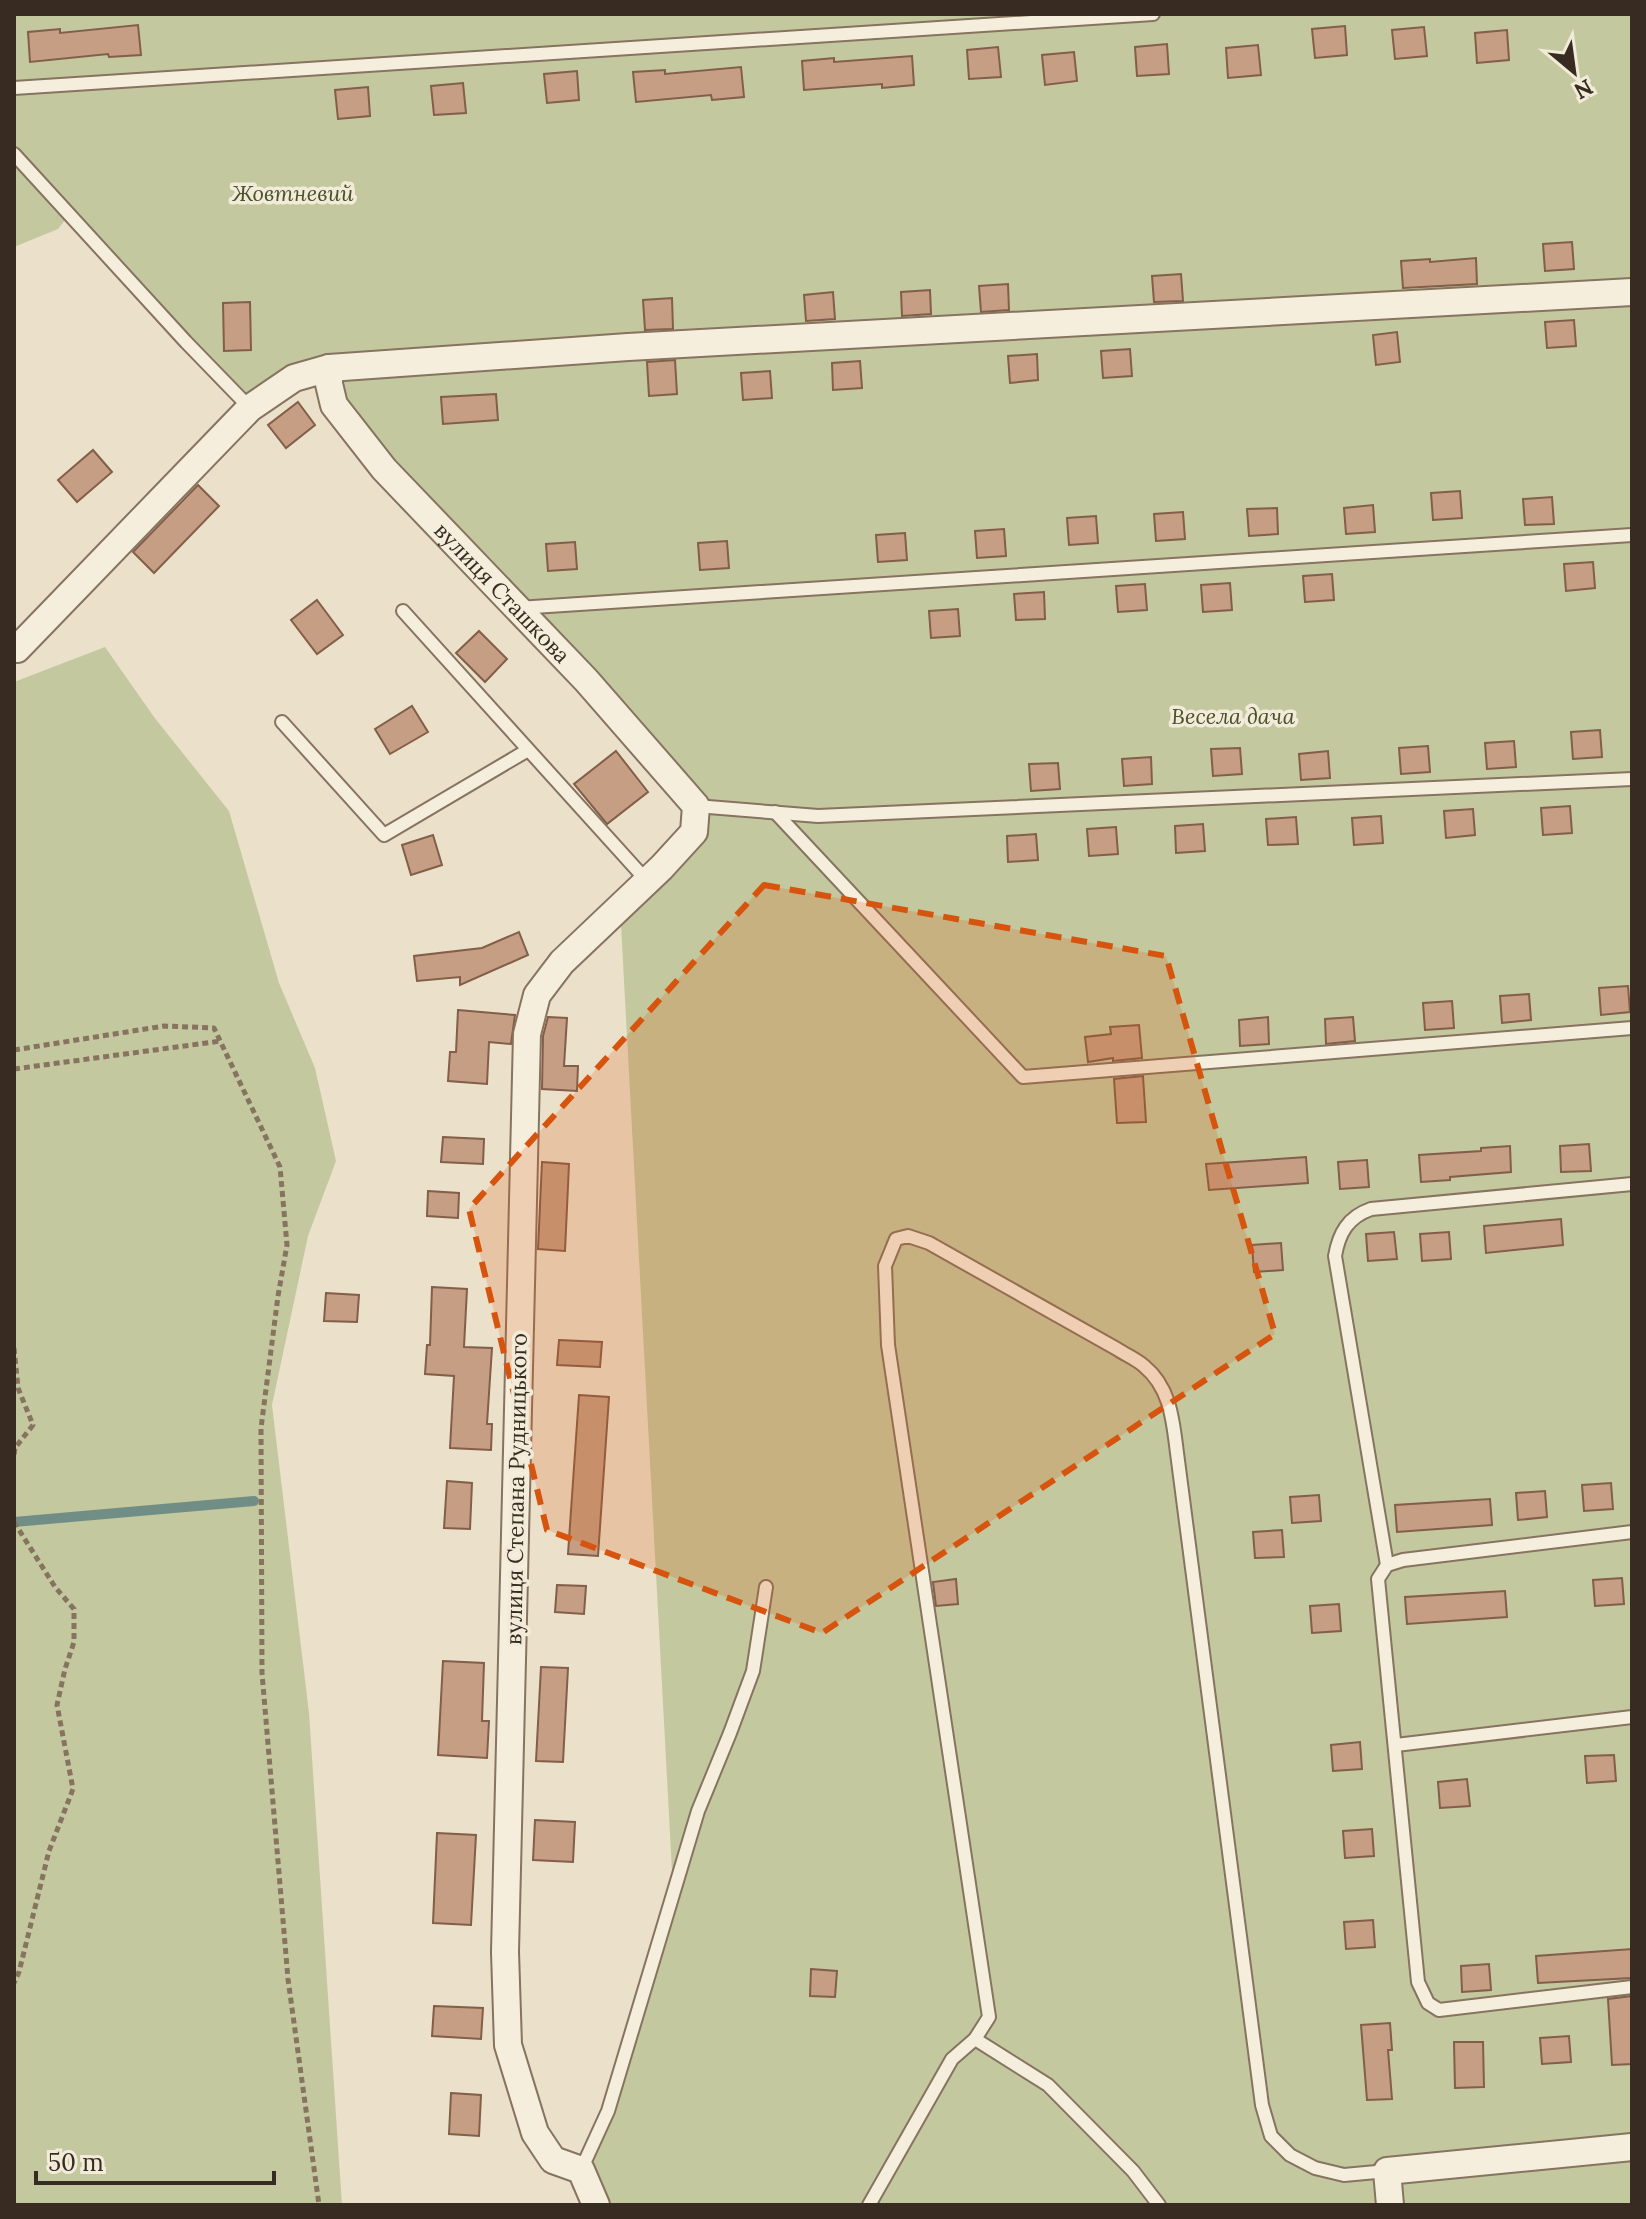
<svg xmlns="http://www.w3.org/2000/svg" width="1646" height="2219" font-family="Lora,serif">
<style>
.green{fill:#c4c89e}
.lines{fill:none;stroke-linecap:round;stroke-linejoin:round}
.stream{stroke:#718e86;stroke-width:10}
.building{fill:#c59e83;stroke:#835e48;stroke-width:2}
.service-casing{stroke:#867360;stroke-width:16}
.minor-casing{stroke:#867360;stroke-width:30}
.path{stroke:#867360;stroke-width:5;stroke-dasharray:6 4;stroke-linecap:butt}
.service{stroke:#f6eedc;stroke-width:12}
.minor{stroke:#f6eedc;stroke-width:26}
.marked{fill:#d6540e;fill-opacity:0.2;stroke:#d6540e;stroke-width:6;stroke-dasharray:16 10;stroke-linejoin:round}
.labels{text-anchor:middle;stroke-width:7;stroke-linejoin:round;paint-order:stroke}
.park-label{font-size:22px;font-style:italic;fill:#49522a;stroke:#f3ebd9}
.street-label{font-size:22px;fill:#382c22;stroke:#f3ebd9}
</style>
<rect width="100%" height="100%" fill="#ebe0ca"/>
<g class="green">
<path d="M14,14h1618v2191h-1036l-15,-35 27,-59 65,-222 -53,-983 42,-38 34,-62 -312,-337 -55,-100 -79,39 -181,-193 -11,14 -44,18z"/>
<path d="M105,647l49,70 75,94 50,172 36,85 21,93 -28,75 -36,169 37,308 33,492h-328v-362l2,-36 -2,-91v-1034z"/>
</g>
<g class="lines">
<path class="stream" d="M14,1522l240,-21"/>
</g>
<g class="building">
<path d="M138,25l3,30 -32,2 -1,-3 -78,8 -2,-30 32,-3v4z"/>
<path d="M1345,26l2,29 -32,3 -3,-29z"/>
<path d="M1424,27l3,29 -32,3 -3,-29z"/>
<path d="M1507,30l2,30 -32,3 -2,-30z"/>
<path d="M1167,44l2,30 -32,2 -2,-29z"/>
<path d="M1258,45l3,30 -33,3 -2,-30z"/>
<path d="M998,47l3,30 -32,2 -2,-29z"/>
<path d="M1074,52l3,29 -32,4 -3,-30z"/>
<path d="M912,56l2,29 -32,3v-4l-78,6 -2,-29 32,-3v4z"/>
<path d="M741,67l3,30 -32,3 -1,-5 -75,7 -3,-30 32,-2v4z"/>
<path d="M577,71l2,29 -32,3 -3,-29z"/>
<path d="M463,83l3,30 -32,2 -3,-29z"/>
<path d="M368,87l2,29 -32,3 -3,-29z"/>
<path d="M1572,242l2,27 -29,2 -2,-27z"/>
<path d="M1476,258l1,26 -74,4 -2,-27 29,-2v3z"/>
<path d="M1181,274l2,27 -29,1 -2,-26z"/>
<path d="M1008,284l1,26 -28,2 -2,-26z"/>
<path d="M930,290l1,24 -29,2 -1,-24z"/>
<path d="M833,292l2,27 -29,2 -2,-26z"/>
<path d="M672,298l1,31 -28,1 -2,-30z"/>
<path d="M250,302l1,48 -27,1 -1,-48z"/>
<path d="M1574,320l2,26 -29,2 -2,-26z"/>
<path d="M1397,332l3,30 -24,3 -3,-30z"/>
<path d="M1130,349l2,27 -29,2 -2,-27z"/>
<path d="M1037,354l1,26 -28,3 -2,-27z"/>
<path d="M675,360l2,34 -28,2 -2,-34z"/>
<path d="M860,361l2,27 -29,2 -1,-27z"/>
<path d="M770,371l2,27 -29,2 -2,-27z"/>
<path d="M496,394l2,26 -55,4 -2,-27z"/>
<path d="M298,402l17,23 -29,23 -18,-23z"/>
<path d="M93,450l19,22 -35,30 -19,-22z"/>
<path d="M198,485l21,21 -65,67 -21,-21z"/>
<path d="M1460,491l2,27 -29,2 -2,-27z"/>
<path d="M1552,497l2,27 -29,1 -2,-26z"/>
<path d="M1373,505l2,27 -29,2 -2,-26z"/>
<path d="M1277,508l1,26 -29,2 -2,-27z"/>
<path d="M1183,512l2,27 -29,2 -2,-27z"/>
<path d="M1096,516l2,27 -29,2 -2,-27z"/>
<path d="M1004,529l2,27 -29,2 -2,-27z"/>
<path d="M905,533l2,27 -29,2 -2,-27z"/>
<path d="M727,541l2,27 -29,2 -2,-27z"/>
<path d="M575,542l2,27 -29,2 -2,-27z"/>
<path d="M1593,562l2,26 -29,3 -2,-27z"/>
<path d="M1332,574l2,26 -29,2 -2,-26z"/>
<path d="M1230,583l2,27 -29,2 -2,-27z"/>
<path d="M1145,584l2,26 -29,2 -2,-26z"/>
<path d="M1044,592l1,27 -29,1 -2,-26z"/>
<path d="M317,600l26,35 -26,19 -26,-34z"/>
<path d="M958,609l2,27 -29,2 -2,-27z"/>
<path d="M479,631l28,28 -22,23 -29,-29z"/>
<path d="M412,706l16,26 -38,22 -15,-25z"/>
<path d="M1600,730l2,27 -29,2 -2,-27z"/>
<path d="M1514,741l2,26 -29,2 -2,-26z"/>
<path d="M1428,746l2,26 -29,2 -2,-26z"/>
<path d="M1240,748l2,26 -29,2 -2,-27z"/>
<path d="M616,751l32,41 -41,32 -33,-40z"/>
<path d="M1328,751l2,27 -29,2 -2,-26z"/>
<path d="M1151,757l1,27 -28,2 -2,-27z"/>
<path d="M1058,763l2,26 -29,2 -2,-27z"/>
<path d="M1570,806l2,27 -29,2 -2,-27z"/>
<path d="M1473,809l2,26 -29,3 -2,-27z"/>
<path d="M1381,816l2,27 -29,2 -2,-27z"/>
<path d="M1296,817l2,27 -30,1 -2,-26z"/>
<path d="M1203,824l2,27 -29,2 -1,-27z"/>
<path d="M1116,827l2,27 -29,2 -2,-27z"/>
<path d="M1036,834l2,26 -30,2 -1,-26z"/>
<path d="M433,835l9,30 -31,10 -9,-30z"/>
<path d="M519,932l9,23 -68,30v-8l-43,4 -3,-25 68,-8z"/>
<path d="M1628,986l2,26 -29,3 -2,-27z"/>
<path d="M1529,994l2,26 -29,3 -2,-27z"/>
<path d="M1452,1001l2,27 -29,2 -2,-27z"/>
<path d="M458,1010l57,5 -4,29 -22,-2 -2,42 -39,-3 2,-29h6z"/>
<path d="M548,1017l19,1 -3,48h14l-1,25 -35,-2 1,-53z"/>
<path d="M1268,1017l1,27 -29,2 -1,-26z"/>
<path d="M1353,1017l2,24 -29,3 -1,-25z"/>
<path d="M1139,1025l3,33 -29,3v-3l-25,4 -3,-25 26,-3 -1,-7z"/>
<path d="M1143,1076l3,46 -29,1 -3,-44z"/>
<path d="M443,1137l41,2 -1,25 -42,-2z"/>
<path d="M1589,1144l2,27 -30,1 -1,-26z"/>
<path d="M1510,1146l1,26 -61,5v3l-29,2 -2,-27 62,-4v-3z"/>
<path d="M1306,1157l2,26 -99,7 -3,-26z"/>
<path d="M1367,1160l2,27 -29,2 -2,-27z"/>
<path d="M542,1162l27,2 -4,87 -27,-2z"/>
<path d="M428,1191l31,2 -1,25 -31,-2z"/>
<path d="M1561,1219l2,26 -77,8 -2,-27z"/>
<path d="M1394,1232l3,27 -29,2 -2,-27z"/>
<path d="M1449,1232l2,27 -29,2 -2,-27z"/>
<path d="M1281,1243l2,27 -29,2 -2,-27z"/>
<path d="M432,1287l35,2 -3,58 28,1 -5,76h5l-1,26 -41,-2 4,-72 -29,-2 2,-29h3z"/>
<path d="M326,1293l33,2 -2,27 -33,-1z"/>
<path d="M559,1340l43,2 -2,25 -43,-2z"/>
<path d="M579,1395l30,2 -11,159 -30,-2z"/>
<path d="M447,1481l25,2 -2,46 -26,-1z"/>
<path d="M1611,1483l2,26 -29,2 -2,-26z"/>
<path d="M1545,1491l2,26 -29,3 -2,-27z"/>
<path d="M1319,1495l2,26 -29,2 -2,-26z"/>
<path d="M1490,1499l2,26 -95,7 -2,-27z"/>
<path d="M1282,1530l2,27 -29,1 -2,-26z"/>
<path d="M1622,1578l2,26 -29,2 -2,-26z"/>
<path d="M956,1579l2,25 -22,2 -3,-24z"/>
<path d="M557,1585l29,1 -2,28 -29,-2z"/>
<path d="M1505,1591l2,26 -100,7 -2,-27z"/>
<path d="M1339,1604l2,27 -29,2 -2,-27z"/>
<path d="M443,1661l41,2 -2,58h7l-2,37 -49,-3z"/>
<path d="M541,1667l27,1 -5,94 -27,-1z"/>
<path d="M1360,1742l2,27 -29,2 -2,-26z"/>
<path d="M1614,1755l2,26 -29,2 -2,-27z"/>
<path d="M1467,1779l3,27 -30,2 -2,-26z"/>
<path d="M535,1820l40,2 -2,40 -40,-2z"/>
<path d="M1372,1829l2,27 -29,2 -2,-27z"/>
<path d="M437,1833l39,2 -5,90 -38,-2z"/>
<path d="M1373,1920l2,27 -29,2 -2,-27z"/>
<path d="M1632,1949v29l-94,5 -2,-27z"/>
<path d="M1489,1964l2,26 -29,2 -1,-26z"/>
<path d="M811,1969l26,2 -2,26 -25,-1z"/>
<path d="M1632,1996v68l-20,1 -4,-66z"/>
<path d="M434,2006l49,2 -2,31 -49,-3z"/>
<path d="M1390,2023l2,27h-4l4,49 -25,1 -6,-75z"/>
<path d="M1569,2036l2,26 -29,2 -2,-26z"/>
<path d="M1454,2042h29l1,45 -29,1z"/>
<path d="M451,2093l30,2 -2,41 -30,-2z"/>
</g>
<g class="lines">
<defs>
<g id="service">
<path d="M14,88l1139,-74"/>
<path d="M14,154l172,188 64,66"/>
<path d="M518,608l1114,-73"/>
<path d="M403,611l244,270"/>
<path d="M282,722l102,113 144,-85"/>
<path d="M696,806l122,10 814,-37"/>
<path d="M775,812l248,265 609,-49"/>
<path d="M1632,1532l-229,28 -16,5 -9,14 40,403 10,21 11,7 193,-23"/>
<path d="M1387,1565l-52,-309c4,-23 13,-39 36,-47l261,-25"/>
<path d="M1396,1745l236,-28"/>
<path d="M975,2039l73,46 85,86 26,34"/>
<path d="M581,2170l27,-59 90,-300 32,-78 23,-62 13,-84"/>
<path d="M869,2205l83,-146 23,-20 14,-22 -101,-672 -3,-79 11,-27 12,-3 21,7 188,106c9,6 19,10 27,17 27,22 29,56 33,87l85,652 9,31 19,19 25,13 29,7 43,-4"/>
</g>
<g id="minor">
<path id="s1" d="M329,368v16l5,21 50,64 202,211 110,126 -2,26 -32,35 -100,95 -25,33 -10,39 -22,918 3,93 27,88 18,27 28,10 15,35"/>
<path d="M17,649l233,-241 44,-30 35,-10 299,-21 1004,-55"/>
<path d="M1390,2205l-3,-34 245,-24"/>
</g>
</defs>
<use href="#service" class="service-casing"/>
<use href="#minor" class="minor-casing"/>
<g class="path">
<path d="M14,1050l150,-24 50,2 66,139 7,78 -9,51 -17,132 1,245 26,306 31,226"/>
<path d="M14,1069l207,-28"/>
<path d="M14,1348l4,40 15,37 -18,23 -1,7"/>
<path d="M14,1522l41,65 19,22v33l-9,27 -8,36 16,84 -24,62 -30,121 -5,11"/>
</g>
<use href="#service" class="service"/>
<use href="#minor" class="minor"/>
</g>
<path class="marked" d="M764,885l402,71 109,378 -453,299 -275,-103 -78,-321z"/>
<g class="labels">
<g class="park-label">
<text x="293" y="201">Жовтневий</text>
<text x="1233" y="724">Весела дача</text>
</g>
<g class="street-label">
<text dy="8" stroke="none"><textPath href="#s1" startOffset="290">вулиця Сташкова</textPath></text>
<text transform="translate(516 1489) rotate(-89)" y="8">вулиця Степана Рудницького</text>
</g>
</g>
<rect width="1646" height="2219" fill="none" stroke="#382c22" stroke-width="32"/>
<g transform="translate(1574 72) rotate(151)" stroke="#f3ebd9" stroke-width="6" paint-order="stroke">
<path d="M0-6L14 30L0 20L-14 30Z" fill="#382c22"/>
<text y="-12" font-size="22" font-weight="bold" text-anchor="middle" fill="#382c22">N</text>
</g>
<path d="M36 2171v12h238v-12" fill="none" stroke="#382c22" stroke-width="4"/>
<text x="48" y="2171" font-size="24" fill="#382c22" stroke="#f3ebd9" stroke-width="6" paint-order="stroke">50 m</text>
</svg>
